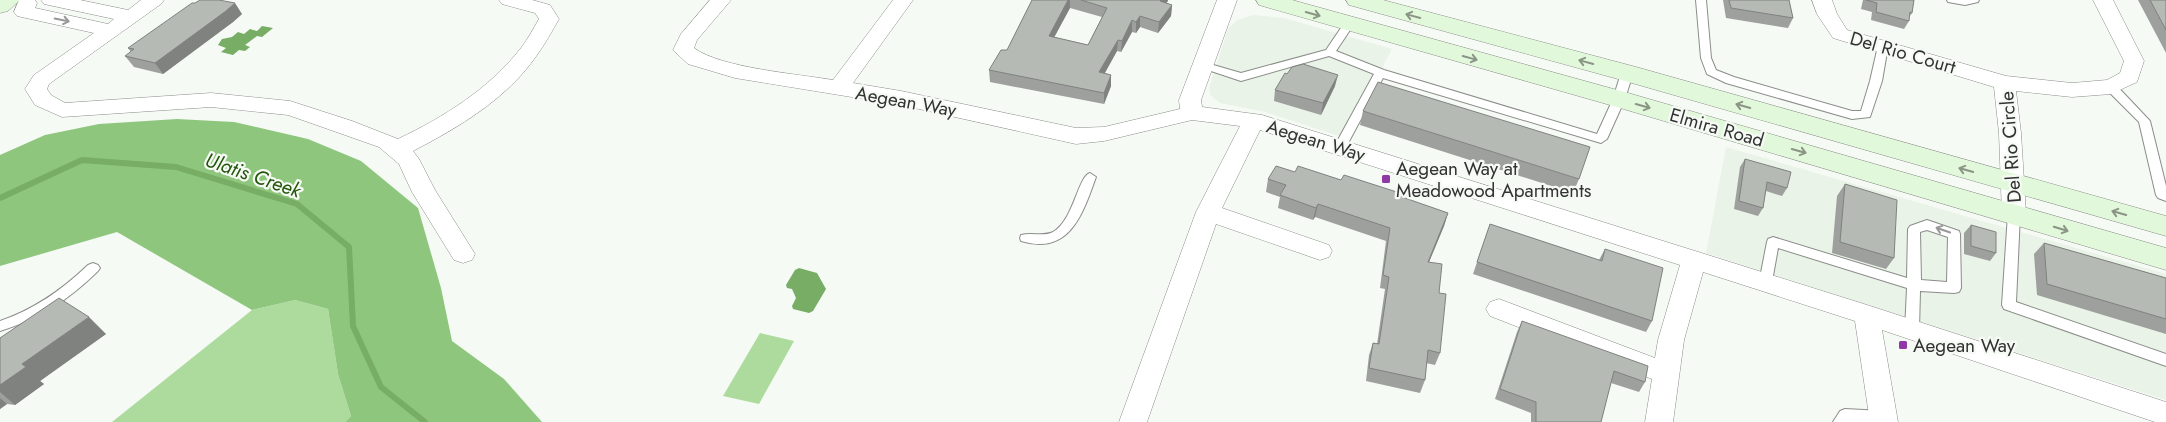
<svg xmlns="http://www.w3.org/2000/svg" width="2166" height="422" font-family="Jost,sans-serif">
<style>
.built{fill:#eaf3e7}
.green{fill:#acdb9d}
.forest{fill:#8fc67d}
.water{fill:#77ad65}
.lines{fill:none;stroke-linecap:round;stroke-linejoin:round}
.stream{stroke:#77ad65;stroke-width:6}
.service-casing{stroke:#8a8d89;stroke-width:2}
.minor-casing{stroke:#8a8d89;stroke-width:1}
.secondary-casing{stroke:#8a8d89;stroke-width:1}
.service{fill:#fff;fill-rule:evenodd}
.minor{fill:#fff;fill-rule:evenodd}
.secondary{fill:#e2f8da;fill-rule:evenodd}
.wall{fill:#9da09c;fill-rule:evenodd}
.shaded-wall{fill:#7f827f}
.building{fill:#b6bab5;stroke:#7f827f}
.oneway{stroke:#8a9586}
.oneway2{stroke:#989898}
.poi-dot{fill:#8f39a7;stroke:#f6faf5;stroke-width:2}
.labels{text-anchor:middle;stroke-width:4.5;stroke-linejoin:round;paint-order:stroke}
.street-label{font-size:19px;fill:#313231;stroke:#f6faf5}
.poi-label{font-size:19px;fill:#313231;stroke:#f6faf5;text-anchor:start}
.water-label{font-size:20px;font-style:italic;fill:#23560b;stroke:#f6faf5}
</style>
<rect width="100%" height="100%" fill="#f6faf5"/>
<g class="built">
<path d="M1253,15l31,3 108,31 -47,89 -80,-26 -45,-9 -10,-8 -1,-7 19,-59 9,-9z"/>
<path d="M1726,147l440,127v126l-460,-147z"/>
</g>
<g class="green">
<path d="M295,300l33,9 10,65 13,42 -6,6h-233l140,-112z"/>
<path d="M760,333l34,8 -35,63 -36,-8z"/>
</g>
<path class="forest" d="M177,119l57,3 74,17 53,22 57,47 23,80 11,53 52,38 38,43h-197l6,-6 -13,-42 -10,-65 -33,-9 -43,10 -135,-78 -117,34v-111l45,-20 54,-11z"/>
<g class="water">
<path d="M262,26l11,2 -11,9 -5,-1 -12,9 5,2 -5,4 -6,-1 -6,5 -12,-3 5,-4 -8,-3 4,-6 10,-2 6,-5 6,2 6,-5 7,2z"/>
<path d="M799,268l18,5 9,16 -13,22 -4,2 -16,-4 -1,-3 4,-8 -4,-9 -5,-1 -1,-3 9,-15z"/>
</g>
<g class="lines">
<path class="stream" d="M0,198l82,-38 94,7 121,37 52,43 4,79 28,61 44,35"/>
<defs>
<g id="service">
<path d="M1696,0h10l5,58 5,12 18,7 118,34h9l9,-30 8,-35 5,-3 4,1 1,2 -6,35 -12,36 -18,2 -126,-36 -19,-9 -6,-16z"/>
<path d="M1947,0h32l-1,2 -13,3 -17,-3z"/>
<path d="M1349,21l5,3 -18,27 48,19 213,64 16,-35 8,-26 6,-4 6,4 -8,26 -18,40 -6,4 -218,-65 -37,69 -6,4 -6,-4 40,-73 -45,-18 -88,25 -42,-14 -2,-2 6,-3 38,11 85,-23 19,-28z"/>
<path d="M2111,83l4,1 35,37 16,65v15l-8,-3 -2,-3 -17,-73 -32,-32 -2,-3 2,-3z"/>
<path d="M1090,173l6,4c-13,36 -26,79 -75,64l-1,-3 1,-3c11,-3 22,2 32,-3 21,-12 25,-56 37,-59z"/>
<path d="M2014,209l4,2 2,3 -4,88 150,52v12l-162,-57 -2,-4 6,-91 2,-3z"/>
<path d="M1927,220l32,11 1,3 1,54 -2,4 -5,1 -34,-2 -1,39 -2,4 -5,1 -5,-1 -2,-4 2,-42 -129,-40 -7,39h-10l-2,-4 8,-41 1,-3 5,-2 134,41 1,-49 2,-3zM1927,230l21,7 -1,45 -26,-2 -1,-48z"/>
<path d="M93,263l5,2 2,3 -2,3c-31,30 -57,47 -98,60v-10c35,-12 62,-31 88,-56z"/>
<path d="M1845,409l38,2 5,2 2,4 -4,5h-53l7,-11z"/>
</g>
<g id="minor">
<path d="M19,0h16l2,3 -2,5 73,16 6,-5 -70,-15 -3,-4h39l48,10 13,-10h23l-3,4 -112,80 -2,5 4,6 14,8 146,-10 79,8 62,20 46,18c46,-22 91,-50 123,-91 7,-9 12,-19 18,-29l-4,-6 -33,-9 -3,-4h33l18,5 9,14c-7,12 -14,25 -22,36 -30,44 -78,72 -124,96l6,8 16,31 40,64 -3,6 -9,3 -9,-3 -42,-68 -13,-28 -20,-17 -91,-32 -77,-8 -149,10 -27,-12 -10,-16 9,-14 60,-42 -77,-17 -3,-4z"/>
<path d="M710,0h21l-34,40 -3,8c27,20 104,26 139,32l60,-80h20l-60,83 48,8 175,37 28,-1 76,-18 -1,-9 38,-100h20l-36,100 1,7 60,8 605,190 299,97v20h-11l-273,-92 16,92h-28l-15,-101 -152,-49 -19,68 -11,82h-28l7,-43 -162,-63 -4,-7 4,-7 9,-3 156,59 3,-18 22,-75 -420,-135 -38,78 107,37 3,6 -3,6 -9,3 -104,-36 -69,198h-28l77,-210 44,-86 -48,-6 -88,21 -28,3 -175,-39 -166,-27 -47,-14 -15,-14 8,-16z"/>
<path d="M1812,0h20l5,14 10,16 159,46 66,7 35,-3 13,-7 4,-12 -31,-61h20l31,61 -7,21 -26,12 -39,3 -56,-6 5,42 5,81 -4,6 -8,3 -8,-3 -4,-6 -3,-81 -5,-46 -161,-49 -16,-24z"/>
</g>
<g id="secondary">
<path d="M0,0h20l-12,11 -8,2z"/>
<path d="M1256,0h36l336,93 538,155v22l-556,-165 -351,-100z"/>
<path d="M1346,0h37l253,67 530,149v20l-548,-157 -269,-74z"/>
</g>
</defs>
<use href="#service" class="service-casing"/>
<use href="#minor" class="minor-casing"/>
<use href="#secondary" class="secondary-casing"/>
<use href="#service" class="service"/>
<use href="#minor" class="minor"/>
<use href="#secondary" class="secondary"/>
</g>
<g class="wall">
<path d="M1032,0h136l-2,3 6,2 -1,11 -13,17 -18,-6 -4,6 -4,-1 -11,20 -4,-1 -12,22 6,2v11l-7,18 -114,-22 -1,-12 18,-20zM1070,8l32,9 -14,28 -34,-8z"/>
<path d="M1723,0h66l4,18 -5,10 -62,-10z"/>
<path d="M1863,0h51l-2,13 -3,4v4l-5,8 -33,-9 1,-8 -11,-3z"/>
<path d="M2138,0h28v53z"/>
<path d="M242,14l-9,8 -70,52 -29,-7 -9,-11 6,-4 -3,-4z"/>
<path d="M1335,86l-14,29 -47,-14 1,-11z"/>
<path d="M1363,111l216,68 -6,14 -213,-68z"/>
<path d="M1745,159l42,29 -5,8 -16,-5 -3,17 -5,8 -24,-7 6,-42z"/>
<path d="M1295,172l46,8 62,14 -1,4 46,15 -4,13 -15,36 10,31 1,60 -5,12 -9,-2 -1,17 -5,13 -54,-12 3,-26 4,-12 4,1 8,-55 -5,-1 6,-47 -71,-24 -2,3 -35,-12 2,-11 -14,-5 2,-13z"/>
<path d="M1845,184l49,74 -8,11 -54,-16 5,-57z"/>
<path d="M1490,224l109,36 6,-11 47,72 -6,11 -173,-58z"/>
<path d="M1971,225l25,28 -6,8 -26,-7v-21z"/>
<path d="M2044,243l122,35v56l-129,-39 -3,-41z"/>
<path d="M1522,321l123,61 -6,10 -28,-9 -10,39h-70v-9l-36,-14 22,-67z"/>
<path d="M106,334l-66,47 4,3 -29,21 -8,-1 -7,5v-71z"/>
</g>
<g class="shaded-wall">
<path d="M1068,0h2v8l-21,39v-11z"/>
<path d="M1161,0h7v1l-9,11 1,-11z"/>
<path d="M235,3l7,11 -9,8 -70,52 -8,-11z"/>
<path d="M1172,5l-1,11 -13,17 1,-11z"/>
<path d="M1140,16v11l-4,6v-11z"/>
<path d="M1132,20v12l-11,20 1,-11z"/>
<path d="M1118,40l-1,11 -18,32v-11z"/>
<path d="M1111,75v11l-7,18v-11z"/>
<path d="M1338,75l-3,11 -14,29 2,-12z"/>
<path d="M1318,204l-3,13 -2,3 3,-12z"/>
<path d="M1448,213l-4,13 -20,48 4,-12z"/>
<path d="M89,317l17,17 -66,47 4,3 -29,21 -15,-13v-7l22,-21z"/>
<path d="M0,398l7,6 -7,5z"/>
</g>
<g class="building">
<path d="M200,0h19l16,3 -9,8 -71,52 -30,-7 9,-7 -6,-1 64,-45h3z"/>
<path d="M1032,0h36l-19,36 39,9 19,-37 -26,-8h80l-1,1 12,4 -13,17 -19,-6 -4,6 -4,-2 -10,21 -4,-1 -19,32 12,3 -7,18 -115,-23 12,-20h6z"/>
<path d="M1729,0h60l4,18 -62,-10z"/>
<path d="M1866,0h48l-2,13 -2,-1 -1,9 -33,-9 1,-9z"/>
<path d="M2150,0h16v30z"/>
<path d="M1303,64l35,11 -15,28 -48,-13 10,-17 2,1 5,-7z"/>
<path d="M1378,82l212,65 -11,32 -216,-68z"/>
<path d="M1745,159l46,13 -4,16 -20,-6 -4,26 -24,-7z"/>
<path d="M1276,166l19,6 3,-6 43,14 3,-5 59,19 -1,3 46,16 -20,49 14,2 -3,29 7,1 -6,59 -12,-3 -3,30 -56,-12 4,-25 6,1 10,-67 -6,-2 7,-47 -72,-24 -2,4 -36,-13 6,-10 -18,-6z"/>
<path d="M1845,184l52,16 -3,58 -54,-16z"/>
<path d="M1490,224l112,37 3,-12 58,19 -11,53 -175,-59z"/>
<path d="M1971,225l25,7v21l-25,-7z"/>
<path d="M2044,243l122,35v41l-119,-35z"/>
<path d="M59,298l30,19 -67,47 4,3 -26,18v-47z"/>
<path d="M1522,321l126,45 -3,16 -31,-11 -13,51h-65v-20l-36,-13z"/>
</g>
<defs><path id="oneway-shaft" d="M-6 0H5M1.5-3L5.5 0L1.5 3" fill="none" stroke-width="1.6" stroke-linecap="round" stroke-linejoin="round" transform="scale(1.25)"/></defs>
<g class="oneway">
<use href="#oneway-shaft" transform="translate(1313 14) rotate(16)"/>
<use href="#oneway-shaft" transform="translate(1413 16) rotate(-165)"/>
<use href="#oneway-shaft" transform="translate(1470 58) rotate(15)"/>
<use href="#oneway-shaft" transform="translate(1586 62) rotate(-165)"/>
<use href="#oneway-shaft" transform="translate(1643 106) rotate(16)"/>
<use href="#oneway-shaft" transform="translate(1743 106) rotate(-164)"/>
<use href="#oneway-shaft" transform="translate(1799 151) rotate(16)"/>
<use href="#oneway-shaft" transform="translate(1966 170) rotate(-164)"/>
<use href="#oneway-shaft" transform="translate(2119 213) rotate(-164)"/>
<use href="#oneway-shaft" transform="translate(2061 229) rotate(17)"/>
</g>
<g class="oneway2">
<use href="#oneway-shaft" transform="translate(62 20) rotate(12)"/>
<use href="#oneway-shaft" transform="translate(1943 230) rotate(-161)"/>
</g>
<g class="poi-dot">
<rect x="1381" y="174" width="10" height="10" rx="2.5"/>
<rect x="1898" y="340" width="10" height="10" rx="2.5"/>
</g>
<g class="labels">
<g class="street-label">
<text transform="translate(1903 52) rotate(16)" y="7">Del Rio Court</text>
<text transform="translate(906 101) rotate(10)" y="7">Aegean Way</text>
<text transform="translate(1717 127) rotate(16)" y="7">Elmira Road</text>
<text transform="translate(1316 140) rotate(17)" y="7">Aegean Way</text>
<text transform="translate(2010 147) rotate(-94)" y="7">Del Rio Circle</text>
</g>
<g class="poi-label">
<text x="1396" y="175">Aegean Way at<tspan x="1396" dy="22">Meadowood Apartments</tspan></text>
<text x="1913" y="352">Aegean Way</text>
</g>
<g class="water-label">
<text transform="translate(253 175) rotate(19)" y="7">Ulatis Creek</text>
</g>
</g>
</svg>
